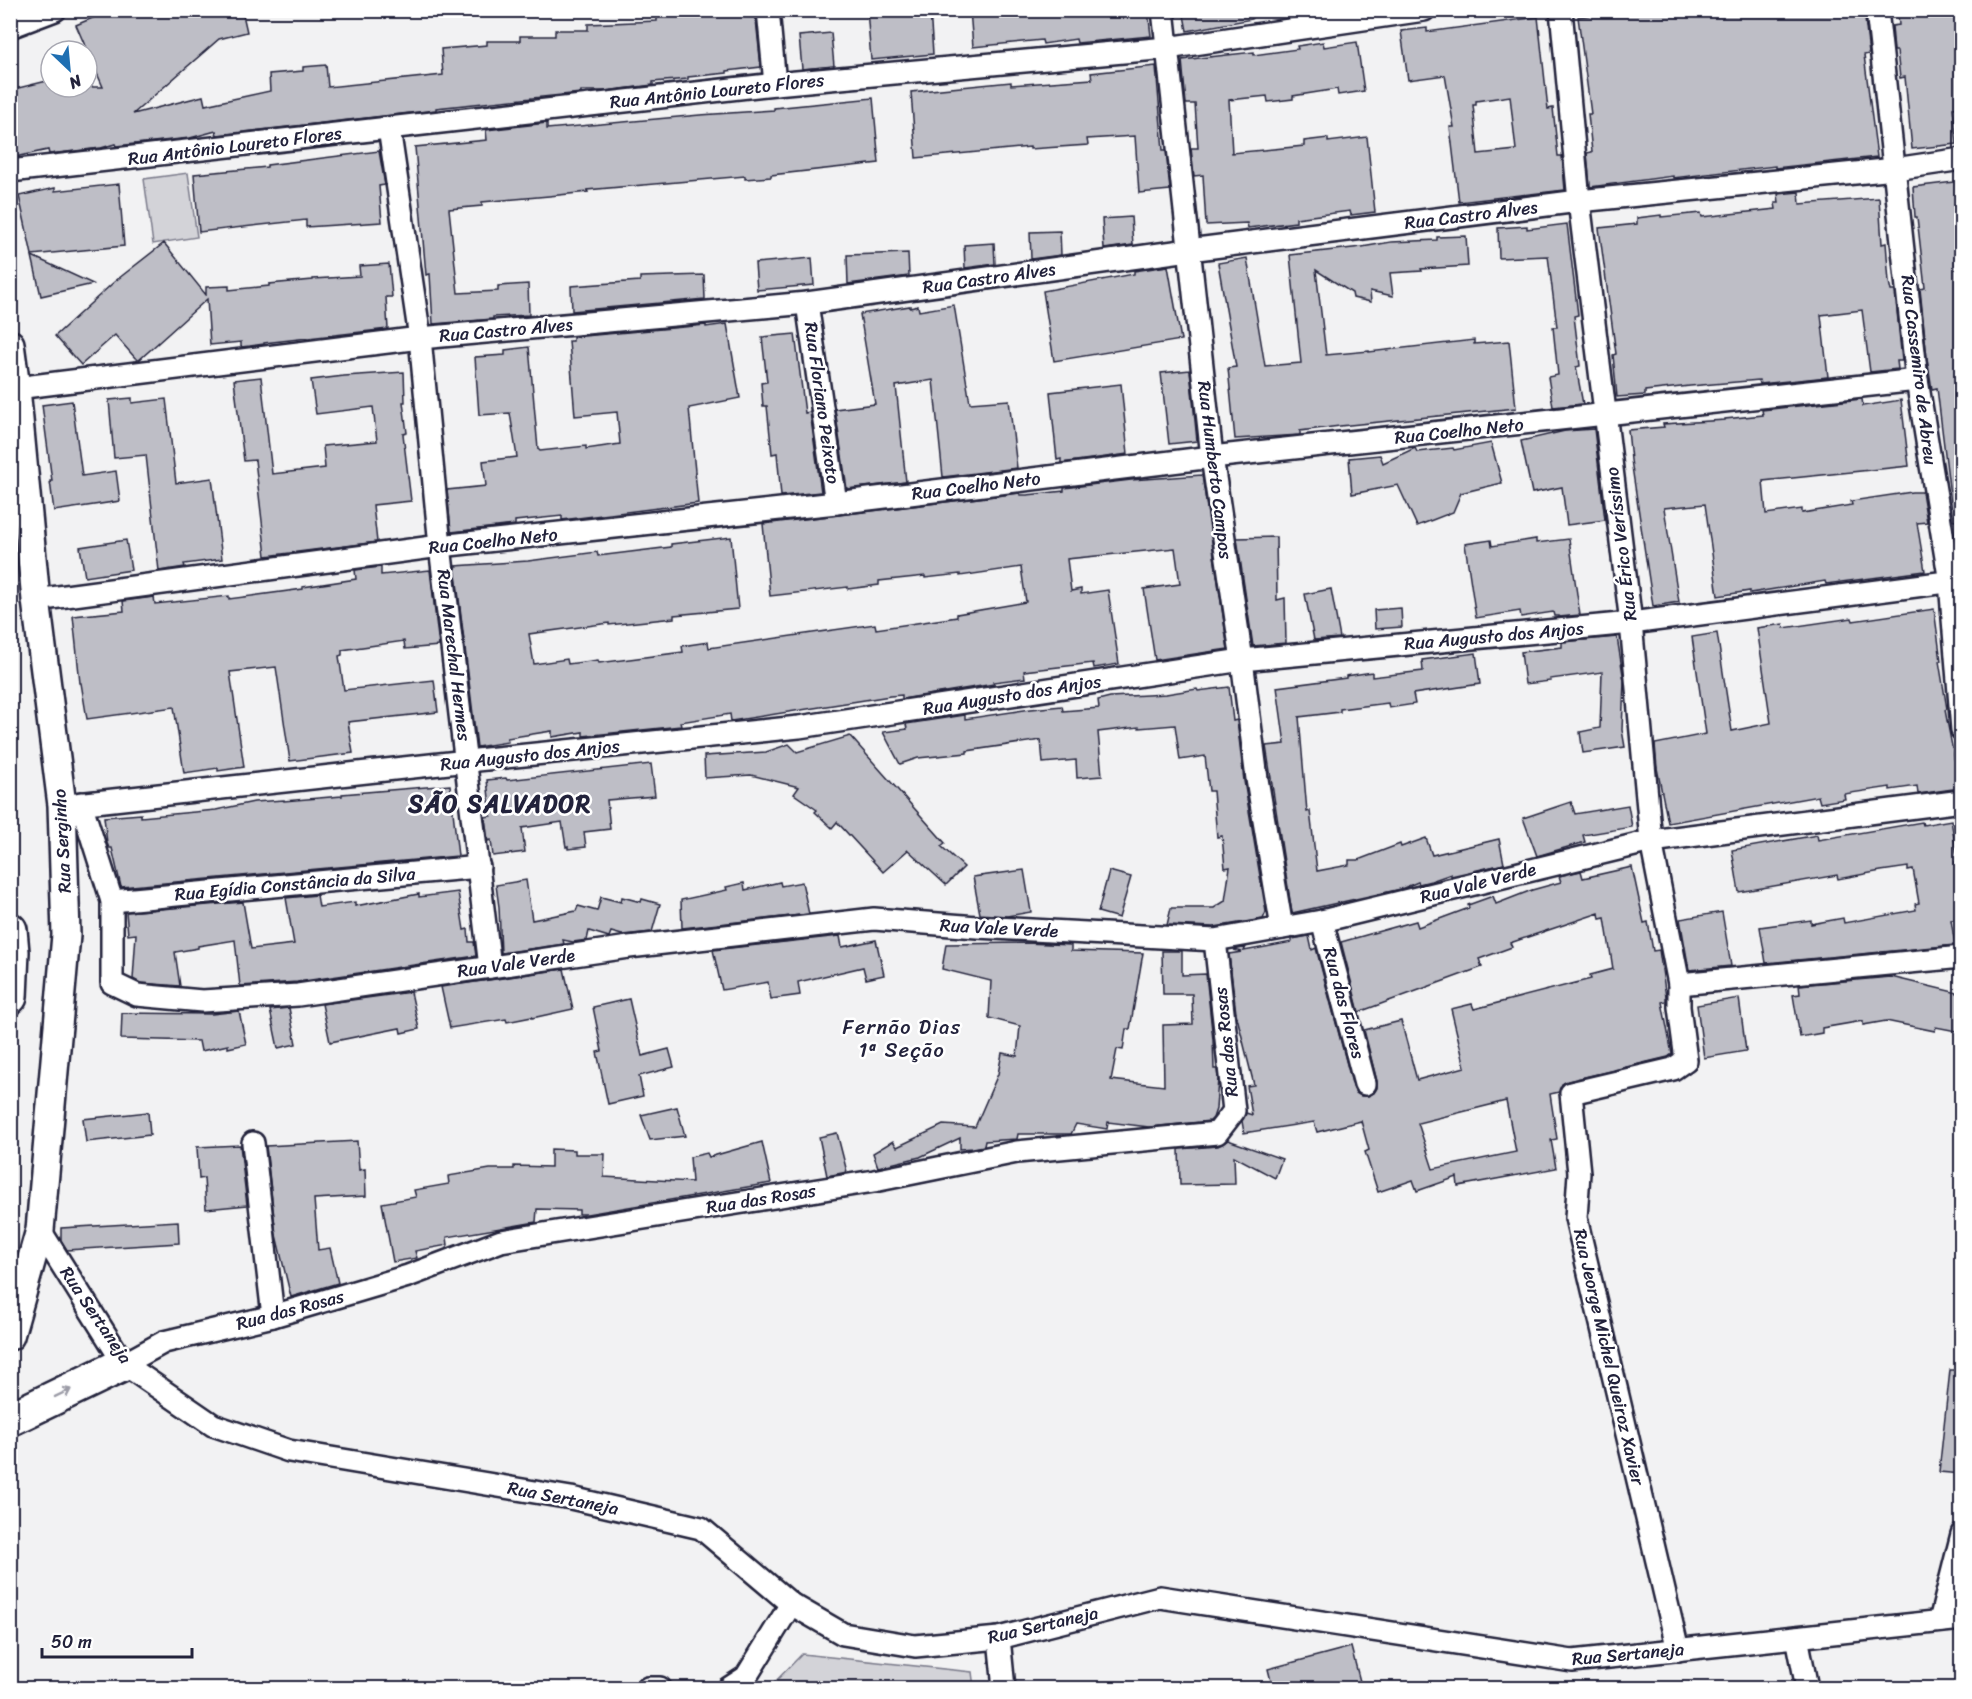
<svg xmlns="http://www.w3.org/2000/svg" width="1972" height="1699" font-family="Sriracha,sans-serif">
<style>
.green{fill:#d3d3d8;stroke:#7a7a8a;stroke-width:1.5}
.building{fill:#bebec6;stroke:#22223b;stroke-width:1.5;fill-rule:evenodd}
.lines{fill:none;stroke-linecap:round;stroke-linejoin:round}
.minor-casing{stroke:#22223b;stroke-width:26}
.tertiary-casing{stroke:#22223b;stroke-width:32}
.motorway-casing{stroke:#22223b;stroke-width:38}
.minor{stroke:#fff;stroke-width:21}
.tertiary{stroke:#fff;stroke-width:27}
.motorway{stroke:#fff;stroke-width:33}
.oneway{stroke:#9c9ca7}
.labels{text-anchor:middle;stroke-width:5;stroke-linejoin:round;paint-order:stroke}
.street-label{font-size:18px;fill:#22223b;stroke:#fff}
.neighbourhood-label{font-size:20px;letter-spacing:1.5px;fill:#22223b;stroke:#fff}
.district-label{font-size:24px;font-weight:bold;letter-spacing:1.5px;fill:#22223b;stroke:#fff}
</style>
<rect width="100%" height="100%" fill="#f2f2f3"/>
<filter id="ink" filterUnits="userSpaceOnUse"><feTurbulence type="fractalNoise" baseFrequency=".0167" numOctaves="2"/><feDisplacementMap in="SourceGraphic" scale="12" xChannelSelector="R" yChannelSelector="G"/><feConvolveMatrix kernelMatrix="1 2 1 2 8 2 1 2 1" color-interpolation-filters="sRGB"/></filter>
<g filter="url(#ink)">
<g class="green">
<path d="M188,173l9,64 -44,7 -9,-65z"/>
<path d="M802,1654l170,18 2,16h-205z"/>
</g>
<g class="building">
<path d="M125,10h117l5,22 -28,7 -86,75 70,-18 2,9 65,-14 -1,-17 34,-3v-4l23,-2 2,22 115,-12 -2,-26 46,-4v-4h33v-5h35v-6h33v-6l69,-3v-5l39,-4v-2h59l6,57 -34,4v2l-39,4v2l-35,3v3l-48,6h-24v2l-145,15v2l-219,25 -1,-4 -26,7 -74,8 -1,-2 -14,4 -52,6 -1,-4 -38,8v-32l6,-1 -6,-23v-12l41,-10v7h52l-27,-62 33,-14 2,6z"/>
<path d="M867,10h63l3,44 -62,6z"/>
<path d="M970,10h178l3,26 -74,7 -1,-4 -33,5 -1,-4 -69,7z"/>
<path d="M1183,10h68l1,9 -65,12z"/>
<path d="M1625,10h239l5,44 -5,1 13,102 -102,11v-2l-102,12v-2l-83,11 -3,-34 5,-1 -4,-38h3l-13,-97z"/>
<path d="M1937,10h20l3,24h-5l5,47h2v26l-9,1 4,36 -45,5 -7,-72 -5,1 -3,-27h-3l-2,-25 7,-1 -1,-10z"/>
<path d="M1538,17l10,92 5,-1 5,48h4l3,34 -106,12 -9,-75h4l-9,-52 -37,5 -7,-49 26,-3v4zM1510,96l6,54 -38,4 -5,-49h3v-4z"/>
<path d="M831,33l3,33 -32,3 -3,-33z"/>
<path d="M1323,42l1,5 33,-5 7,49 -26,4 -1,-6 -44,7v3l-25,3 -1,-6 -38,4 3,53 72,-7v-5l24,-3v4l39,-5 8,75 -24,3 -1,-4 -54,7v4l-48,6 -1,-5 -41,2 -3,-50 -9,1 -3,-28h7l-3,-44h-9l-4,-44 72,-8v3l44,-6 -1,-3z"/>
<path d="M1156,66l7,84h3l4,40 -31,3 -4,-57 -48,3 1,6 -58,4v-2l-114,11 -5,-66 100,-10v3l81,-6 -1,-6z"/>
<path d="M873,98l6,65 -108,12v2l-26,2v-3l-158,14 1,2 -39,4 -67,6v4l-33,3 9,84 40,-2v-5l30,-2 1,31 -36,2v2l-60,5 -3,-50 -4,1 -11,-128 72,-7 -1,-10 61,-7v6l153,-14 74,-5v-2z"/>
<path d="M379,151l6,34 -6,1 3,36 -76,5v-7l-107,12 -5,-58 73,-7v-2z"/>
<path d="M1962,181v338l-9,1 -16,-132 -5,1 -5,-31 -7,-69 5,-1 -8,-71h-2l-2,-30z"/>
<path d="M119,184l5,62 -92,9 -13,-59 36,-8v3z"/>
<path d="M1799,192l1,12 79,-6 3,46 4,-1 3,39 2,9h4l7,70h-5l1,8 -28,3 -8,-62 -41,5 7,62 -68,7 -1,-4 -69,6 -45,5v4l-28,2 -4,-42 3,-1 -17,-126 38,-4v-6l24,-3v2l40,-4 1,4 74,-8 -1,-6h4l-1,-9z"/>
<path d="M1131,217l2,28 -29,4 -2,-30z"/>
<path d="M1567,224l11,91 -4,1 6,50 -4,1 7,37 -30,3 -5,-30 10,-2 -5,-48h4l-9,-71 -49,2 -1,-30 29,-2v3z"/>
<path d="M1060,231l1,24 -30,4 -1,-27z"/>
<path d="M1466,236l2,30 -47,3 1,2 -32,2 3,23 -23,-5 1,11 -18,-4 -1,-5 -36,-23 10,85 43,-4v1l105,-12v4l35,-3 7,67 -176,18 -40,5v4l-65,4 -7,-71 8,-1 -18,-104 29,-5 18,108 36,-3 -11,-108 72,-8 29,-5 46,-2v-3z"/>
<path d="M164,243l42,52v-8l23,-1v4l40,-4v-2l44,-4v-1l47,-3 -1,-10 30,-2 3,33h-6l2,32 -124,14v1l-14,2 -9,1v-5l-31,3 -3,-46 -68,61h-2l-22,-25 -34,30 -26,-29 59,-54z"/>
<path d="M994,243l1,21 -30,4 -1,-23z"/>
<path d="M908,253l1,23 -61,8 -1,-29z"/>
<path d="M32,256l61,28 -52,12z"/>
<path d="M812,258l2,27 -57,5 -2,-27z"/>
<path d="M1168,266l13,74 -127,21 -11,-70 91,-17v-3z"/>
<path d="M704,275l1,24 -133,12 -1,-25 69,-5v-4z"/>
<path d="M954,305l16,98 39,-3 8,68 -74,9 -10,-97 -37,6 10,96 -59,7 -12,-80 40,-5 -15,-90 50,-8v2l8,-2 1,5z"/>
<path d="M727,324l13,74 -51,10 9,95 -136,17v-4l-47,5v4l-64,7 -4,-42 39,-4 -3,-25 34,-4 -7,-44 -31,2 -4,-58 30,-2v-5l24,-3 9,102 2,2 46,-5v3l34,-5 -3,-32 -42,4 -6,-75h4v-4l133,-12v2z"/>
<path d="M795,334l10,79 5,-1 11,80 -40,4 -4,-43 -5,1 -5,-48h-4l-2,-23 6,-1 -5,-45z"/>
<path d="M1190,370l7,71 -28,3 -8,-71z"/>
<path d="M404,372l1,30h-2l4,31 -4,1 8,67 -38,4 4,37 -111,14 -11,-96 -11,1 -10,-81 27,-3 11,97 53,-6 -2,-22 54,-5 -4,-34 -57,7 -5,-34 33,-4z"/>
<path d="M1121,384l7,70 -67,9v-4l-4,1 -7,-68z"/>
<path d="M132,398v5l34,-4 10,84 36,-5 10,81 -38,5 1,3 -26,4 -13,-116 -32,3 -5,-58z"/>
<path d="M1862,399l1,7 38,-6 8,66 -146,15 3,33 36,-5v4l50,-8 -1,-4 61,-9h10l5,30 -10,1 8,48 -99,13 -1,-3 -75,12v-2l-32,5 -13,-92 -41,4 15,94 -26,4 -22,-146 -3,-30 36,-3 -1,-3 62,-4v-1l38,-4 -1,-5z"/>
<path d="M72,401l10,75 34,-5 4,30 -66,10 -4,-30h2l-10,-76z"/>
<path d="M1594,429l11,91 -38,5 -5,-38 -30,6 -11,-52 44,-10z"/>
<path d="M1491,443l11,40 -41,10 -8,19 -36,14 -19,-41 -46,9 -3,-36 31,-3 3,8 32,-15 2,4 36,-4 1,2z"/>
<path d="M1202,475l26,174 -73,11 -11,-71 36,-5 -5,-36 -108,11 4,32 10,-2v5l27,-4 11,74 -25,4 -1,-5 -69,8 1,7 -32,4 1,2 -92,15v-4l-12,1 -159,25 -1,-7 -50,8 1,4 -98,10v-4l-31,5v-6l-45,7 1,4 -31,5 -22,-181 73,-5 69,-9 1,4 73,-9v-3l60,-7 7,72 -64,6v3l-65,7v-2l-80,11 5,30 33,-5 1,5 30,-4 1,3 84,-11 -1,-6 26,-4 1,6 166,-24 1,5 81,-12v-3l69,-12 -5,-35 -61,9v-2l-35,4v-2l-46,5v4l-31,4v-2l-78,9 -7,-72 257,-31v2h7l37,-4v-3l67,-8z"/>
<path d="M1276,537l1,63 8,-2 1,45 -33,3 -16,-108z"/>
<path d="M1536,539v4l33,-4 11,76 -21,2v-1h-5l-1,-4 -32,5 -1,-6 -44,7 -11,-74 26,-4 1,6z"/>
<path d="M126,540l5,30 -46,7 -5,-30z"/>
<path d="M381,567v8l49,-5 9,76 -34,3 -1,-8 -62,9v5l-3,1 5,34 90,-10 4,32 -90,10 5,31 -63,8 -14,-94 -46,5 14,95 -26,4v-3l-34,5 -10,-66 -87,12 -6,-36h-1l-7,-67 51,-5 -1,-10 31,-4 1,7 74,-8v3l74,-10v-2l53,-8 -1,-9z"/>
<path d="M1331,589l9,49 -26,2 -9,-46z"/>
<path d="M1401,608l1,19 -27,2 -1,-19z"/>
<path d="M1934,609l7,52h-2l8,48 -2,1 15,78 -42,6 -1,-8 -27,4v-3l-46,7 1,5 -25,4 -2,-7 -150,27 -11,-55 -2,-24 51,-10 -14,-97 25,-4 15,98 39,-8 -14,-95 26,-4 1,4 68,-10 1,3z"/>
<path d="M1617,637l7,44 -2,49 3,17 -42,6 -3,-21 20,-4 2,-56 -52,7 1,2 -26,3 -4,-32 41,-5v-5z"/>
<path d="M1476,653l4,31 -67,10 2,10 -26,4 -1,-5 -48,6v3l-41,5 8,95 3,-1 7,60 32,-6v-5h9l42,-16 1,3 25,-9 6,17 67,-16 5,25 -53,12v-2l-20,7 -12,3 -1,-2 -17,7 -109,24 -26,-167 19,-2 -8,-57 69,-9v-2l26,-4v5l51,-6 -1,-11z"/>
<path d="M1229,687l4,34 4,-1 7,61 22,131 -3,7 -49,8 -47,-2 4,-17h43l11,-7 5,-34 -5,1 -3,-32 -5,1 -4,-46h-4l-4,-35 -25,4 -5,-35 -36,3v-1l-41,5 4,44 -25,2 -1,-18 -33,3 -2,-23 -74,11v2l-49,5 -18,6 -17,-32 24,-3 -1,-5 59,-9v4l66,-10 31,-3 1,5 36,-3 -1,-8 12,-3 56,-3 31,-5 1,2z"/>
<path d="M850,736l95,107 -4,3 23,21 -18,18 -38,-35 -25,22 -46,-50 -5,6 -17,-16 2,-2 -23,-16 5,-7 -48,-12 -46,3 -1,-22 62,-4 23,-8 8,8z"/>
<path d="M651,764l4,32 -48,4 3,29 -26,3 2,15 -18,2v-3l-2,1 -4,-25 -40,6 3,24 -32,4 -2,-16 -3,1 -3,-24 6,-1 -4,-36 19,-2 1,2z"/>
<path d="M450,785l8,71 -337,31 -9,-39h-3l-2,-5 -3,-26 37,-3v3l75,-7 38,-8 30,-2v1l58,-5v-2z"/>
<path d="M1571,802l4,12 53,-9 4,22 -49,8 2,7 -48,14 -14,-38z"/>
<path d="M1951,820l7,42h-3l5,29h-4l4,28 -9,1 4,25 -189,18 -6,-36 51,-7v4l32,-6 1,5 72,-13 -1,-6 4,-1 -6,-34 -5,1v-3l-27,4 -43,8 -1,-4 -98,17 -7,-42 85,-15 1,5 104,-18 1,3z"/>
<path d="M1632,867l12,56 4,-1 5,29 6,-1 7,47v4l-4,1 10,52 -4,3 -100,24 -6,3 -3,8 -9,2 7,45 -6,1 5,28 -98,18 -1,-9 -40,14 -4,-11 -35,12 -13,-40 4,-2 -8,-29 -44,11 -3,-10 -70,11 -2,-12 4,-8 6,2 -5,-29 7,-1 -18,-72 -7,-59 13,-2 -8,-2 12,-3 -2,4 48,-9v-3l17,-3 3,14 4,-2 37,139 3,6 5,3h7l6,-3 3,-5v-7l-13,-51 37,-9 16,59 48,-13 -14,-58 21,-5 2,5 117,-30 -1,-4 23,-6 -8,-51 -5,1 -1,-6 -89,30 2,4 -33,12 3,8 -123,45 -18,-70 75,-21 2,6 51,-19 -1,-3 25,-9 3,8 36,-14 29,-8 -2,-6 22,-5 2,7zM1506,1101l10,51 -83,17 -15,-46z"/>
<path d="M1024,870l7,42 -24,4 -27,-2 -7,-37z"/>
<path d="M1109,871l22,6 -12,41 -21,-6z"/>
<path d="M526,880l6,40 44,-9 2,-5 19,5 4,-14 20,5 1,-5 19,5 1,-3 18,5 -8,28 -30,3 -11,-3 -2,5 -20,-6 -2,9 -14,2 -10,-2 1,4 -63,9 -2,-46 -3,-22z"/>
<path d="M780,882l1,4 21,-4 7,32 -127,14 -1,-28 46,-10 -1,-3 18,-4 1,7z"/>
<path d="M458,892l6,38 4,-1 1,13h5l2,14 -179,26 -57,4 -5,-46 -37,6v2l-23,4 5,34 -40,-3 -7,-4 3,-45 -8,1 -2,-23 117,-10 8,47 43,-5 -8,-46 31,-3 2,12 36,-5v4l64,-12v3z"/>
<path d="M1722,912l9,54 -42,4 -9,-51z"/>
<path d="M840,936l2,11 34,-7 8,35 -18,4 -3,-12 -65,15 2,13 -29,4 -3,-17 -46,8 -9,-40z"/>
<path d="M1026,943l45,2v6l72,2 -13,76h-4l-3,21 -6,-1 -6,31 53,6 -1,-61 30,-1 -1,-30h-29l-1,-43h20v24l24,-1 7,66 1,29h3l1,9 -2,31 -3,9 -3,3 -61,6 -41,-5 -1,7 -31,-5 -5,10h-53l-1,5 -32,2 -1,5 -11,2 -13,1v-11l-40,19 -42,10 -5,-14 20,-12 4,6 46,-22 32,2 23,-53 4,-21 15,3 3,-30 -31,-8 2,-37 -49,-12 4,-25z"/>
<path d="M564,969l9,40 -41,9v-1l-25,5 -1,-3 -56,9 -9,-41z"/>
<path d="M1891,977l71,17v38l-26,-5 -1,4 -49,-10 -23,4v-4l-41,7v5l-22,4 -7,-42 7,-1 -1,-9z"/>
<path d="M411,992l8,37 -18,4 -1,-5 -70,14 -8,-38z"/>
<path d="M1739,998l7,53 -42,7 -7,-53z"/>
<path d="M629,999l13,57 27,-7 5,18 -35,9 4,20 -35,8 -11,-52 5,-1 -9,-44z"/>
<path d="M289,1008l7,36 -18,4 -8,-38z"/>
<path d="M239,1011l7,33 -18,4v-3l-27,6 -2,-10 -78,-2 1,-26 90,1z"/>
<path d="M677,1107l8,29 -35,4 -9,-25z"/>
<path d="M148,1112l2,23 -64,7 -3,-23z"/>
<path d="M837,1133l10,39 -20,4 -8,-39z"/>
<path d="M1228,1140l54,19 -7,19 -41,-22 1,28 -55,1 -1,-36 39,-3z"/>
<path d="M357,1141l2,29 6,-1 1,27 -52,3 4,51 12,-2 8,35 -47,14 -15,-62 -10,-89z"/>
<path d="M762,1142l9,41 -184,31h-8v-4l-42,-1 -1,13 -89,15 1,8 -33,6 2,7 -24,4 -11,-59 34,-6 -2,-7 35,-6 -1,-8 42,-7h24v-3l37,1v-18l24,1v4h30l-1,23 88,5 -2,-25 17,-4 2,4z"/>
<path d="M240,1145l7,60 -41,4 -2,-31 -5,1 -2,-32z"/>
<path d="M178,1221l1,22 -112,7 -6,-10v-12z"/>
<path d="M1950,1370h12v104l-23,-2z"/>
<path d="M1351,1647l11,42h-89l-5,-20z"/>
</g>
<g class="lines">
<defs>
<g id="minor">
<path d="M768,10l7,74"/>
<path d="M1163,10l49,447 30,203 15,119 25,149"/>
<path d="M1561,10l18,191 52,422 20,218 28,143v23l7,53 -13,9 -102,24 8,80 -3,45 102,432"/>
<path d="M1877,10l40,370 33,202 12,148"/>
<path d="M10,27l45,-17"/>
<path d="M389,128l31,210 20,208 50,421"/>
<path d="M10,171l765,-87 392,-36 257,-38"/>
<path d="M807,303l29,200"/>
<path d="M16,388l404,-50 387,-35 382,-53 390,-49 316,-32 67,-10"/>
<path d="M36,600l404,-54 396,-43 376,-46 705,-77"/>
<path d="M81,803l31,98v82l25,12 65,6 96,-6 331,-48 245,-28 103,8 238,13 107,-19 329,-80 311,-40"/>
<path d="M68,805l399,-44 332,-34 443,-67 389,-37 331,-43"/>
<path d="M112,901l367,-34"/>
<path d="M1322,921l43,163"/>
<path d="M1679,984l283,-27"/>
<path d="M253,1143l20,173"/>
<path d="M40,1230l84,134 89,61 76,26 282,47 130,30 90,76 52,30 72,12 84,-8 161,-41 412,64 390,-42"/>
<path d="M124,1364l40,-22 109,-26 135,-40 93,-35 373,-60 143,-29 200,-19 17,-22 -19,-171"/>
<path d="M1940,1621l22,-87"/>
<path d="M1797,1637l10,51"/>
<path d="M999,1638l5,50"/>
<path d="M648,1688h12"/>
<path d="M729,1688l17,-11 45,-73"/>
</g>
<path id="tertiary" d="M10,344l6,44 20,212 26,205 4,130 -26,295 -30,106"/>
<g id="motorway">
<path d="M10,930l2,22 -2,45"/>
<path d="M10,1419l114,-55"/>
</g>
</defs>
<use href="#minor" class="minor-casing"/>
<use href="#tertiary" class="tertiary-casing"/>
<use href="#motorway" class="motorway-casing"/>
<use href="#minor" class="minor"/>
<use href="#tertiary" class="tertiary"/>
<use href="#motorway" class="motorway"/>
</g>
<defs><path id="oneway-shaft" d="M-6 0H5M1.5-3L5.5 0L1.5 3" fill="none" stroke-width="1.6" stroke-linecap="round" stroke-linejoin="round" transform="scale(1.5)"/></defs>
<use class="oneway" href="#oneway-shaft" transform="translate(63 1393) rotate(-26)"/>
</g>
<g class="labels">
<g class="street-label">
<text transform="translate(717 91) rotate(-6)" y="6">Rua Antônio Loureto Flores</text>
<text transform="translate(235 146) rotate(-7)" y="6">Rua Antônio Loureto Flores</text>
<text transform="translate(1471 215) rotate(-7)" y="6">Rua Castro Alves</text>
<text transform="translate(989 278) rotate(-8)" y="6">Rua Castro Alves</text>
<text transform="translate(506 330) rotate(-5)" y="6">Rua Castro Alves</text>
<text transform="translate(1919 370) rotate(83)" y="6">Rua Cassemiro de Abreu</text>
<text transform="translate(822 403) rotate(82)" y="6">Rua Floriano Peixoto</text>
<text transform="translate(1459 431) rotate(-6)" y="6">Rua Coelho Neto</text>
<text transform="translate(1215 470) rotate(83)" y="6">Rua Humberto Campos</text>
<text transform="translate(976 486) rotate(-7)" y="6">Rua Coelho Neto</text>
<text transform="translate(493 541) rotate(-6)" y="6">Rua Coelho Neto</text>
<text transform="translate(1621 544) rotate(-97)" y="6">Rua Érico Veríssimo</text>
<text transform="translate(1494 636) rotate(-5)" y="6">Rua Augusto dos Anjos</text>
<text transform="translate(454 655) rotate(83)" y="6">Rua Marechal Hermes</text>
<text transform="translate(1012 695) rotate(-9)" y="6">Rua Augusto dos Anjos</text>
<text transform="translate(530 755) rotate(-6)" y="6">Rua Augusto dos Anjos</text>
<text transform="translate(62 841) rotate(-93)" y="6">Rua Serginho</text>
<text transform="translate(1478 883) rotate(-14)" y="6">Rua Vale Verde</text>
<text transform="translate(295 884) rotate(-5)" y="6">Rua Egídia Constância da Silva</text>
<text transform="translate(999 928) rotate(3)" y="6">Rua Vale Verde</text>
<text transform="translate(516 963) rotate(-8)" y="6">Rua Vale Verde</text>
<text transform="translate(1344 1003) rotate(75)" y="6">Rua das Flores</text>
<text transform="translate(1226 1042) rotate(-96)" y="6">Rua das Rosas</text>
<text transform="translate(761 1199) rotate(-9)" y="6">Rua das Rosas</text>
<text transform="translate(290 1310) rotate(-15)" y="6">Rua das Rosas</text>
<text transform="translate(96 1315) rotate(56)" y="6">Rua Sertaneja</text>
<text transform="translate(1609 1357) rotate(77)" y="6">Rua Jeorge Michel Queiroz Xavier</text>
<text transform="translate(563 1498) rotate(11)" y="6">Rua Sertaneja</text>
<text transform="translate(1043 1625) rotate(-13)" y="6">Rua Sertaneja</text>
<text transform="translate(1628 1654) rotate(-5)" y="6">Rua Sertaneja</text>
</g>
<g class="neighbourhood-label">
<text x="902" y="1034">Fernão Dias<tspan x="902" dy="23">1ª Seção</tspan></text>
</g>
<g class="district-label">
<text x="500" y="812">SÃO SALVADOR</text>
</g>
</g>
<rect width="1972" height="1699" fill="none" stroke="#fff" stroke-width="36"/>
<rect x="18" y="18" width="1936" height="1663" fill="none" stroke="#22223b" stroke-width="2" filter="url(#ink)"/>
<g transform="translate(69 69) rotate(154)"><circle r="28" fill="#ffffff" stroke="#a7a7b1" stroke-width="1.5"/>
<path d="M0-4.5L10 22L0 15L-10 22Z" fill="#1f6fb2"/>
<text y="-9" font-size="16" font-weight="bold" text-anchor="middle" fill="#22223b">N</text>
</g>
<path d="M42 1648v9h150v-9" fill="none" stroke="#22223b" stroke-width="3"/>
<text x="51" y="1648" font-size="18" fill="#22223b" stroke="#ffffff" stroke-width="4.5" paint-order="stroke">50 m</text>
</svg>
